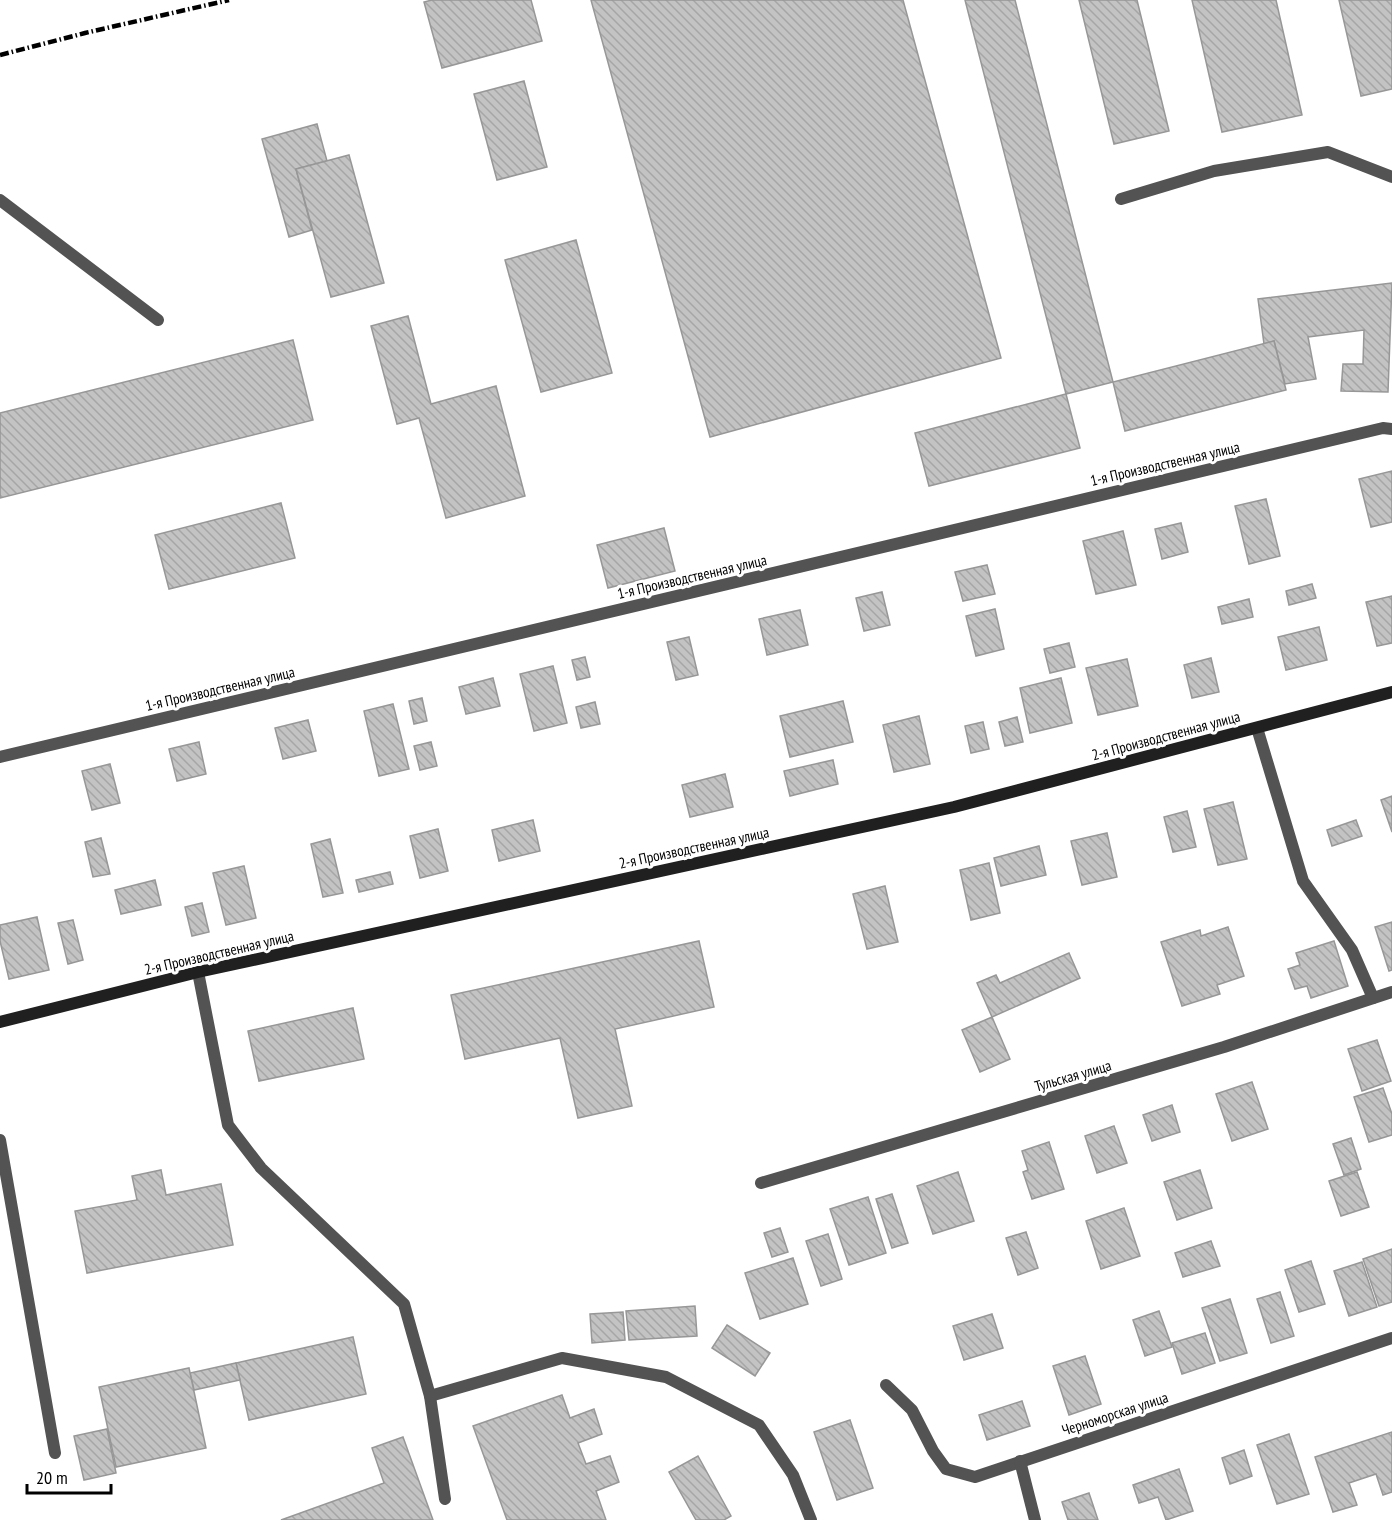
<svg xmlns="http://www.w3.org/2000/svg" width="1392" height="1520" font-family="'PT Sans Narrow',sans-serif">
<style>
.building{fill:url(#building-back-hatch);stroke:#979797;stroke-width:1.5}
.lines{fill:none;stroke-linecap:round;stroke-linejoin:round}
.lane{stroke:#535353;stroke-width:12}
.street{stroke:#535353;stroke-width:12}
.secondary{stroke:#202020;stroke-width:12}
.rail{stroke:#000;stroke-width:4.5;stroke-dasharray:9 3 1.5 3;stroke-linecap:butt}
.labels{text-anchor:middle;stroke-width:6;stroke-linejoin:round;paint-order:stroke}
.street-label{font-size:15px;fill:#000;stroke:#fff}
</style>
<defs>
<pattern id="building-back-hatch" width="6" height="6" patternUnits="userSpaceOnUse" patternTransform="scale(1.5)"><rect width="6" height="6" fill="#c3c3c3"/><path d="M-1 5l2 2M0 0l6 6M5-1l2 2" fill="none" stroke="#a6a6a6"/></pattern>
</defs>
<rect width="100%" height="100%" fill="#fff"/>
<g class="building">
<path d="M432,0h99l11,41 -100,27 -18,-66z"/>
<path d="M591,0h312l98,358 -291,79z"/>
<path d="M965,0h50l98,382 -47,12z"/>
<path d="M1079,0h58l32,131 -55,13z"/>
<path d="M1192,0h84l26,115 -80,17z"/>
<path d="M1339,0h53v89l-31,7z"/>
<path d="M524,81l23,86 -50,13 -23,-86z"/>
<path d="M317,124l10,37 -31,8 16,61 -23,7 -27,-98z"/>
<path d="M349,155l35,128 -53,14 -35,-128z"/>
<path d="M576,240l36,133 -71,19 -36,-132z"/>
<path d="M1392,283l-4,109 -47,-1 2,-27h20l1,-34 -56,7 8,42 -31,5 -11,-43 -10,3 -6,-45z"/>
<path d="M408,316l23,88 65,-18 29,110 -79,22 -27,-100 -22,6 -26,-98z"/>
<path d="M293,340l20,80 -313,78v-85z"/>
<path d="M1274,341l12,49 -161,41 -12,-49z"/>
<path d="M1066,394l14,54 -151,38 -14,-53z"/>
<path d="M1392,471v51l-21,5 -12,-48z"/>
<path d="M1266,499l14,57 -31,8 -14,-58z"/>
<path d="M281,503l14,55 -126,31 -14,-54z"/>
<path d="M1181,523l7,29 -26,7 -7,-30z"/>
<path d="M664,528l11,43 -67,17 -11,-43z"/>
<path d="M1123,531l13,54 -40,9 -13,-53z"/>
<path d="M987,565l8,29 -32,7 -8,-29z"/>
<path d="M1312,584l4,14 -27,7 -3,-14z"/>
<path d="M882,592l8,33 -26,6 -8,-33z"/>
<path d="M1392,596v47l-15,3 -11,-44z"/>
<path d="M1249,599l4,18 -31,7 -4,-17z"/>
<path d="M995,609l9,40 -28,7 -10,-40z"/>
<path d="M800,610l8,35 -41,10 -8,-36z"/>
<path d="M1319,627l8,33 -41,10 -8,-33z"/>
<path d="M689,637l9,38 -22,5 -9,-38z"/>
<path d="M1069,643l6,24 -25,6 -6,-24z"/>
<path d="M585,657l5,20 -13,3 -5,-20z"/>
<path d="M1211,658l8,34 -27,6 -8,-33z"/>
<path d="M1127,659l11,47 -40,9 -12,-47z"/>
<path d="M553,666l14,57 -33,8 -14,-57z"/>
<path d="M493,678l7,28 -34,8 -7,-27z"/>
<path d="M1061,678l11,45 -42,10 -10,-45z"/>
<path d="M422,698l5,23 -13,3 -5,-23z"/>
<path d="M843,701l10,41 -63,15 -10,-41z"/>
<path d="M595,702l5,22 -19,4 -5,-21z"/>
<path d="M393,704l16,65 -30,7 -15,-65z"/>
<path d="M919,716l11,48 -36,8 -11,-47z"/>
<path d="M1017,717l6,25 -18,4 -6,-24z"/>
<path d="M308,720l8,31 -33,8 -8,-31z"/>
<path d="M983,722l6,27 -18,4 -6,-27z"/>
<path d="M199,742l7,32 -29,7 -8,-32z"/>
<path d="M431,742l6,24 -17,4 -6,-24z"/>
<path d="M833,760l5,24 -48,12 -6,-25z"/>
<path d="M110,764l10,39 -28,7 -10,-39z"/>
<path d="M725,774l8,33 -43,10 -8,-32z"/>
<path d="M1392,796v36l-11,-32z"/>
<path d="M1233,802l14,57 -29,6 -14,-56z"/>
<path d="M1187,811l9,36 -23,5 -9,-35z"/>
<path d="M533,820l7,31 -41,10 -7,-31z"/>
<path d="M1356,820l6,16 -30,10 -5,-16z"/>
<path d="M438,829l10,42 -28,7 -10,-42z"/>
<path d="M1107,833l10,44 -35,8 -11,-44z"/>
<path d="M101,838l9,36 -17,3 -8,-35z"/>
<path d="M330,839l13,54 -20,4 -12,-53z"/>
<path d="M1039,846l7,29 -45,11 -7,-28z"/>
<path d="M989,863l11,50 -29,7 -11,-50z"/>
<path d="M244,866l12,52 -30,7 -13,-52z"/>
<path d="M390,872l3,12 -34,8 -3,-12z"/>
<path d="M155,880l6,25 -40,9 -6,-24z"/>
<path d="M885,886l13,56 -31,7 -14,-55z"/>
<path d="M202,903l7,29 -17,4 -7,-29z"/>
<path d="M37,917l12,53 -40,9 -9,-38v-16z"/>
<path d="M73,920l10,40 -15,4 -10,-41z"/>
<path d="M1392,922v48l-3,1 -14,-44z"/>
<path d="M1228,927l16,49 -27,9 3,9 -38,12 -21,-64 39,-12 1,6z"/>
<path d="M699,941l15,66 -99,22 17,77 -54,12 -18,-80 -95,21 -14,-64z"/>
<path d="M1334,941l14,45 -37,12 -4,-12 -12,3 -7,-20 12,-4 -4,-12z"/>
<path d="M1069,953l11,25 -88,39 -15,-34 19,-8 4,8z"/>
<path d="M353,1008l11,51 -105,22 -11,-50z"/>
<path d="M992,1017l18,42 -30,13 -18,-42z"/>
<path d="M1377,1040l14,41 -29,10 -14,-42z"/>
<path d="M1252,1082l16,47 -36,12 -16,-47z"/>
<path d="M1383,1088l9,26v21l-23,7 -15,-45z"/>
<path d="M1172,1105l8,27 -28,9 -9,-26z"/>
<path d="M1114,1126l13,37 -30,10 -12,-37z"/>
<path d="M1351,1138l10,31 -17,6 -11,-31z"/>
<path d="M1049,1142l15,47 -32,10 -9,-27 5,-2 -6,-19z"/>
<path d="M161,1170l5,25 55,-11 12,61 -146,28 -12,-62 62,-11 -5,-24z"/>
<path d="M1200,1170l12,38 -35,12 -13,-38z"/>
<path d="M958,1172l16,49 -41,13 -16,-48z"/>
<path d="M1357,1172l12,35 -28,9 -12,-35z"/>
<path d="M892,1194l16,49 -16,5 -16,-49z"/>
<path d="M868,1197l18,56 -37,12 -19,-56z"/>
<path d="M1124,1208l16,48 -39,13 -15,-48z"/>
<path d="M780,1228l8,24 -16,5 -8,-24z"/>
<path d="M1026,1232l12,36 -20,7 -12,-37z"/>
<path d="M828,1234l14,45 -21,7 -15,-45z"/>
<path d="M1211,1241l9,25 -37,11 -8,-24z"/>
<path d="M1392,1249v53l-13,4 -16,-47z"/>
<path d="M793,1258l15,46 -48,15 -15,-46z"/>
<path d="M1311,1261l14,43 -26,8 -14,-42z"/>
<path d="M1362,1262l15,45 -28,9 -15,-45z"/>
<path d="M1280,1292l14,44 -23,7 -14,-44z"/>
<path d="M1230,1299l17,54 -27,8 -18,-53z"/>
<path d="M695,1306l2,30 -68,4 -3,-29z"/>
<path d="M1159,1311l13,36 -27,9 -12,-36z"/>
<path d="M623,1312l2,28 -33,3 -2,-29z"/>
<path d="M992,1314l11,34 -39,12 -11,-34z"/>
<path d="M727,1325l43,28 -15,23 -43,-28z"/>
<path d="M1205,1333l10,30 -33,11 -10,-31z"/>
<path d="M353,1337l13,57 -117,26 -13,-57z"/>
<path d="M1085,1356l16,48 -32,11 -16,-49z"/>
<path d="M236,1363l4,17 -46,10 -4,-17z"/>
<path d="M189,1368l17,80 -90,19 -17,-80z"/>
<path d="M562,1395l8,23 24,-9 8,25 -24,9 8,21 24,-8 9,26 -23,9 10,29h-99l-34,-94z"/>
<path d="M1022,1401l8,25 -43,14 -8,-25z"/>
<path d="M850,1420l23,68 -36,12 -23,-68z"/>
<path d="M107,1429l9,44 -32,7 -10,-44z"/>
<path d="M1392,1432v60l-9,3 -7,-21 -27,9 8,22 -24,7 -18,-55z"/>
<path d="M1289,1434l20,60 -32,10 -20,-59z"/>
<path d="M403,1437l30,83h-152l103,-37 -12,-35z"/>
<path d="M1244,1450l8,26 -22,8 -8,-26z"/>
<path d="M698,1456l33,60 -7,4h-28l-27,-48z"/>
<path d="M1179,1469l14,42 -27,9 -8,-23 -19,6 -6,-18z"/>
<path d="M1089,1493l9,27h-30l-6,-18z"/>
</g>
<g class="lines">
<g class="lane">
<path d="M1121,199l93,-28 114,-19 64,25"/>
<path d="M0,200l158,120"/>
<path d="M198,972l30,153 33,43 143,136 26,92 15,103"/>
<path d="M0,1140l55,313"/>
<path d="M430,1396l132,-38 104,19 93,48 34,50 18,45"/>
</g>
<g class="street">
<path d="M1257,728l46,153 49,69 21,48"/>
<path d="M0,757l1383,-329 9,1"/>
<path d="M761,1183l463,-136 168,-55"/>
<path d="M886,1385l26,25 21,41 13,18 29,8 417,-139"/>
<path d="M1020,1461l15,59"/>
</g>
<path class="secondary" d="M0,1022l198,-50 756,-165 438,-115"/>
<path class="rail" d="M0,55l85,-22 144,-33"/>
</g>
<g class="labels">
<g class="street-label">
<text transform="translate(1165 464) rotate(-13)" y="5">1-я Производственная улица</text>
<text transform="translate(692 577) rotate(-13)" y="5">1-я Производственная улица</text>
<text transform="translate(220 689) rotate(-13)" y="5">1-я Производственная улица</text>
<text transform="translate(1166 736) rotate(-15)" y="5">2-я Производственная улица</text>
<text transform="translate(694 848) rotate(-12)" y="5">2-я Производственная улица</text>
<text transform="translate(219 953) rotate(-13)" y="5">2-я Производственная улица</text>
<text transform="translate(1073 1076) rotate(-16)" y="5">Тульская улица</text>
<text transform="translate(1115 1414) rotate(-18)" y="5">Черноморская улица</text>
</g>
</g>
<path d="M27 1484v9h84v-9" fill="none" stroke="#000000" stroke-width="3"/>
<text x="36" y="1484" font-size="18" fill="#000000" stroke="#ffffff" stroke-width="4.5" paint-order="stroke">20 m</text>
</svg>
